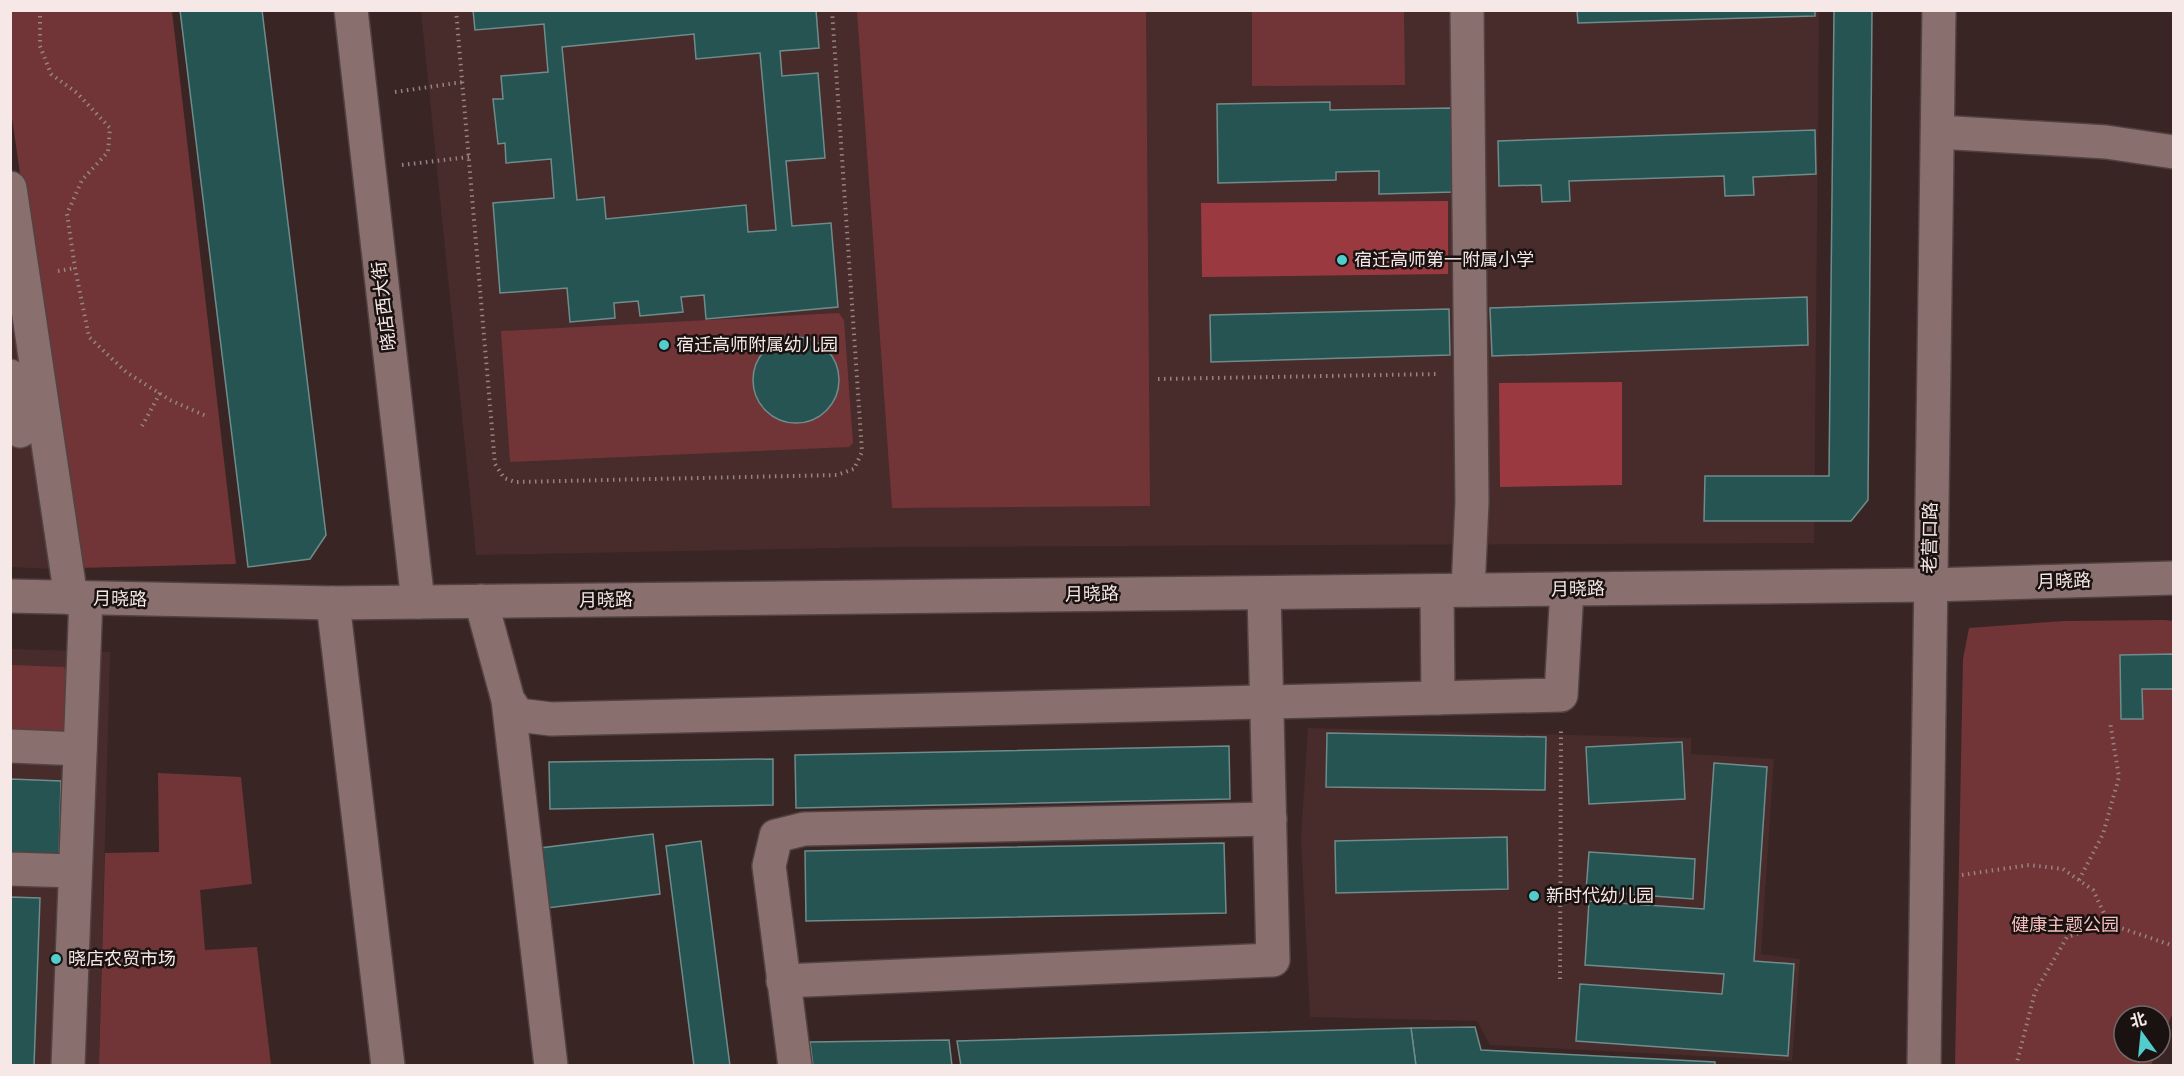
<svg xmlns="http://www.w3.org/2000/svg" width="2184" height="1076" font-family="'PT Sans Narrow','Noto Sans SC',sans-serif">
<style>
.built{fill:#482b2b}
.green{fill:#713537}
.forest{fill:#9a3a40}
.building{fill:#255453;stroke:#6f8c8b;stroke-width:1.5;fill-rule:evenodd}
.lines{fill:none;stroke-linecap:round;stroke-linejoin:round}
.minor-casing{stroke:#534242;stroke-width:36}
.path{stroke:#958483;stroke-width:4;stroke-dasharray:1.5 4.5;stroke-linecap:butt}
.minor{stroke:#89706f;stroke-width:33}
.poi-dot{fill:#53cdcb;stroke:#1a1111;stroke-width:2}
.labels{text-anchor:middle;stroke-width:5;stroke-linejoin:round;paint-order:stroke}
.poi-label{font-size:18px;fill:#f6e8e7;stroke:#1a1111;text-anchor:start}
.street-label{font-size:18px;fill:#f6e8e7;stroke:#1a1111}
.park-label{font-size:18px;fill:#f7c0bf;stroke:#1a1111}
</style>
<rect width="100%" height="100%" fill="#3a2525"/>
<g class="built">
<path d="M421,11h1398l-5,532 -927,4 -411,8z"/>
<path d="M11,310l40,259 -40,-2z"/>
<path d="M11,649l99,3 -11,413 -88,1z"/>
<path d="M1308,728l383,10v16l83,5 -13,195 39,5 -8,102 -302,-16 -13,-24 -167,-4 -9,-179z"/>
</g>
<g class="green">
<path d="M10,11h162l64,553 -159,4 -66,-457z"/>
<path d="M857,11h289l4,495 -258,2z"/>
<path d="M1252,11h152l1,74 -153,1z"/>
<path d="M839,313l5,7 9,123 -4,4 -339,15 -9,-131z"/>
<path d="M2165,620l8,1v391l-13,33v-29h-36v36h33l-6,13 -196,1 8,-407 6,-31 95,-7z"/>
<path d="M11,665l53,2 8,12 -2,44 -7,8 -52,-2z"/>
<path d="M158,773l83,4 11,107 -52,6 5,60 52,-3 14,118h-172l6,-212 54,-1z"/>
</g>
<g class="forest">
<path d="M1448,201v73l-246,3 -1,-74z"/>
<path d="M1622,382v103l-122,2 -1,-104z"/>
</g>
<g class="building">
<path d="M180,10h82l64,525 -16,24 -62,8z"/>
<path d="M473,10h343l3,38 -39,3 2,25 36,-3 7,85 -39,3 6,65 39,-3 7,84 -132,12 -2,-24 -23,2 2,15 -43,4 -2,-15 -24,2 1,15 -45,4 -3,-34 -67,5 -7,-90 61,-5 -3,-39 -45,4 -1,-20 -7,1 -5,-45h10l-2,-23 47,-4 -4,-48 -69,6zM694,34l2,25 64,-6 16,177 -28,2 -2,-27 -140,14 -2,-22 -27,3 -15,-153z"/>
<path d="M1577,10h238v6l-237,7z"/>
<path d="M1834,10h38l-4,490 -17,21h-147l1,-45h124z"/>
<path d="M1330,102v8l122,-2 2,84 -75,2v-23l-43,1v8l-118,3 -1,-79z"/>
<path d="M1815,130l1,44 -63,3 1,18 -29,1 -1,-20 -155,5 1,20 -28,1 -1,-17 -42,1 -1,-45z"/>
<path d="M1807,297l1,48 -316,11 -2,-48z"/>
<path d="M1449,309l1,46 -239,7 -1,-47z"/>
<circle cx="796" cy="380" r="43"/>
<path d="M2174,654v35h-32l1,30h-22l-1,-64z"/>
<path d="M1327,733l219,4 -1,53 -219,-3z"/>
<path d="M1682,742l3,57 -96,5 -3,-57z"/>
<path d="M1229,746l1,53 -434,9 -1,-53z"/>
<path d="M773,759v46l-223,4 -1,-47z"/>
<path d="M1714,763l53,4 -13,194 40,3 -6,92 -212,-15 4,-57 142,10 2,-20 -139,-9 4,-64 115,8z"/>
<path d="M10,779l51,2 -2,75 -49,-1z"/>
<path d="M653,834l7,60 -113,14 -7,-60z"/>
<path d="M1507,837l1,52 -172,4 -1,-52z"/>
<path d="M701,841l29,225h-36l-28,-220z"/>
<path d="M1224,843l2,70 -420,8 -1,-70z"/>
<path d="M1589,852l106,7 -2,40 -107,-8z"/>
<path d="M10,897l30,1 -6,168h-24z"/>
<path d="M1475,1027l6,23 234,12v4h-299l-5,-38z"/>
<path d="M1411,1028l5,38h-455l-4,-25z"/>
<path d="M949,1040l3,26h-139l-3,-24z"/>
</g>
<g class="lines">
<defs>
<g id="minor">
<path d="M351,10l67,592"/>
<path d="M1467,10l5,492 -4,88"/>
<path d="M1938,132l168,10 68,10"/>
<path d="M10,188l61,410"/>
<path d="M10,376l10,55"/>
<path d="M1437,591l1,107"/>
<path d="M10,596l323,7 1597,-18 244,-7"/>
<path d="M481,601l27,99 10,15 33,4 1010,-24 6,-106"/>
<path d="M333,603l55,463"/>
<path d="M508,700l43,366"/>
<path d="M10,746l70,3"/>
<path d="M10,869l65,2"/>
<path d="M783,981l490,-21 -9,-367"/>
<path d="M68,1066l18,-468"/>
<path d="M795,1066l-26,-200 7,-30 28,-7 466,-10"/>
<path d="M1924,1066l15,-1056"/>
</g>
</defs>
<use href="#minor" class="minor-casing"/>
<g class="path">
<path d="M40,10v36l11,28 26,19 33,35 -2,24 -26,28 -15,34 8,54 14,69 37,35 44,28 36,16"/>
<path d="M456,10l39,454 9,14 11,4 322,-7 17,-6 8,-17 -30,-442"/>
<path d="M395,92l68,-10"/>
<path d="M402,165l67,-8"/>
<path d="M58,271l17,-3"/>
<path d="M1158,379l279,-5"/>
<path d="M142,426l18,-33"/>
<path d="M1962,875l67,-10 34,4 30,21 16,34"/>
<path d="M2079,880l24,-46 16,-57 -9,-55"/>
<path d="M1560,979l1,-251"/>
<path d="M2016,1066l19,-74 32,-55 42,-13 65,22"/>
</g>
<use href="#minor" class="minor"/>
</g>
<g class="poi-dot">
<circle cx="1342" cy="260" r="6"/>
<circle cx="664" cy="345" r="6"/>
<circle cx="1534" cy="896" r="6"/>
<circle cx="56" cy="959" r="6"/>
</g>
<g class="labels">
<g class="poi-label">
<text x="1354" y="266">宿迁高师第一附属小学</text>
<text x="676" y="351">宿迁高师附属幼儿园</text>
<text x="1546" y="902">新时代幼儿园</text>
<text x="68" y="965">晓店农贸市场</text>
</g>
<g class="street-label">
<text transform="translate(384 306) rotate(-97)" y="6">晓店西大街</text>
<text transform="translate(1930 538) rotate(-89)" y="6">老营口路</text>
<text transform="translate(2064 581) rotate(-2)" y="6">月晓路</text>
<text transform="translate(1578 589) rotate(-1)" y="6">月晓路</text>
<text transform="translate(1092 594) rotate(-1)" y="6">月晓路</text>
<text transform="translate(120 599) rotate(1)" y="6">月晓路</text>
<text transform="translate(606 600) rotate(-1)" y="6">月晓路</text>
</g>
<g class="park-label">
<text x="2065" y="931">健康主题公园</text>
</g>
</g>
<rect width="2184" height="1076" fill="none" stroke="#f6e8e7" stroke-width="24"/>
<g transform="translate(2142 1034) rotate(345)"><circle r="28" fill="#1a1111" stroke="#726767" stroke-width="1.5"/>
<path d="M0-4.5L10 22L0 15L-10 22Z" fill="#53cdcb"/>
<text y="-9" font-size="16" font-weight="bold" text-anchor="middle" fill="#f6e8e7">北</text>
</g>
</svg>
